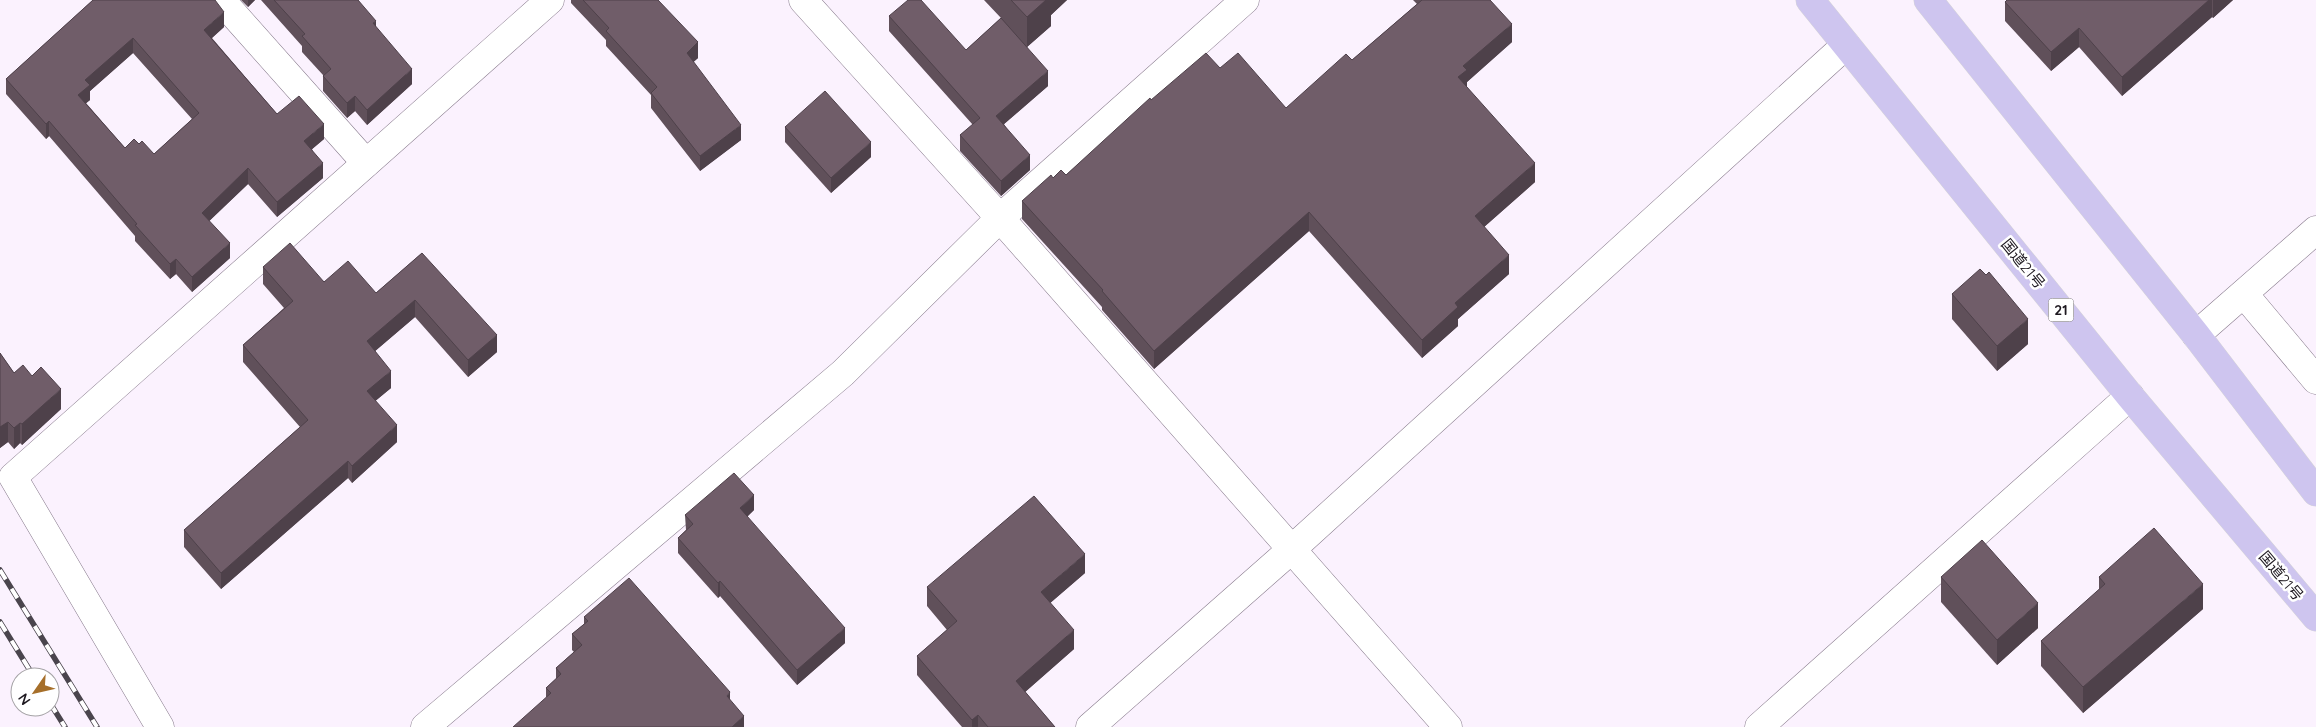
<svg xmlns="http://www.w3.org/2000/svg" width="2316" height="727" font-family="Quicksand,'Noto Sans JP',sans-serif">
<style>
.lines{fill:none;stroke-linecap:round;stroke-linejoin:round}
.street-casing{stroke:#86798b;stroke-width:29}
.highway-casing{stroke:#d6d6d7;stroke-width:29}
.street{stroke:#fff;stroke-width:28}
.highway{stroke:#cec5ef;stroke-width:28}
.rail-casing{stroke:#4a454d;stroke-width:5.5}
.rail{stroke:#fff;stroke-width:4;stroke-dasharray:11;stroke-linecap:butt}
.wall{fill:#60505a;fill-rule:evenodd}
.shaded-wall{fill:#4e414a}
.building{fill:#705d69;stroke:#4e414a;fill-rule:evenodd}
.labels{text-anchor:middle;stroke-width:5;stroke-linejoin:round;paint-order:stroke}
.shield{fill:#fff;stroke:#625e63;stroke-width:1}
.shield-label{font-size:14px;font-weight:bold;fill:#1e1920}
.street-label{font-size:15px;fill:#1e1920;stroke:#fff}
</style>
<rect width="100%" height="100%" fill="#fbf2fe"/>
<g class="lines">
<defs>
<g id="street">
<path d="M221,0l145,163"/>
<path d="M803,0l197,218 448,509"/>
<path d="M2244,294l72,86"/>
<path d="M2196,335l120,-105"/>
<path d="M160,727l-147,-250 537,-477"/>
<path d="M425,727l418,-354 157,-155 245,-218"/>
<path d="M1090,727l202,-178 554,-504"/>
<path d="M1759,727l371,-331"/>
</g>
<g id="highway">
<path d="M1810,0l320,396 186,221"/>
<path d="M1928,0l268,335 120,157"/>
</g>
</defs>
<use href="#street" class="street-casing"/>
<use href="#highway" class="highway-casing"/>
<use href="#street" class="street"/>
<use href="#highway" class="highway"/>
<defs>
<g id="rail">
<path d="M0,570l97,157"/>
<path d="M0,622l34,55"/>
<path d="M50,703l15,24"/>
</g>
</defs>
<use href="#rail" class="rail-casing"/>
<use href="#rail" class="rail"/>
</g>
<g class="wall">
<path d="M93,0l131,27 -12,11 65,76 47,25 -12,10 11,29 -46,39 -29,-33 -39,37 21,37 -38,34 -16,-18 -6,5 -35,-38v-5l-86,-100 -3,3 -40,-45v-15zM133,53l59,66 -38,35 -15,-10 -14,4 -39,-45 4,-3v-9z"/>
<path d="M241,0h14l-7,7z"/>
<path d="M261,0h97l54,84 -45,41 -12,-14 -8,7 -24,-27v-16l-21,-23v-6z"/>
<path d="M571,0h87l40,58 -5,4 48,78 -41,31 -49,-63v-13l-45,-49v-6l-35,-37z"/>
<path d="M984,0h83l-16,15v11l-24,21 21,39 -44,38 26,46 -29,26 -41,-45v-16l13,-10 -84,-94v-15l77,34 35,-32z"/>
<path d="M1413,0h77l22,42 -45,40v5l68,95 -51,45 25,47 -51,45v7l-36,32 -113,-127 -155,138 -52,-59v-3l-80,-88v-18l31,-23 13,-3 85,-75 69,-32 66,40 66,-48 65,-56z"/>
<path d="M2007,0h226l-20,18 -1,-1 -90,79 -43,-49 -28,24 -46,-50v-19z"/>
<path d="M785,127l86,30 -40,36 -46,-51z"/>
<path d="M422,253l75,99 -29,25 -53,-60 -40,34 16,37 -16,13 22,41 -45,41 -4,-5 -127,111 -37,-42v-17l116,-103 -57,-65v-17l41,-37 -21,-24v-17l113,26z"/>
<path d="M1986,275l42,69 -31,27 -45,-52v-25z"/>
<path d="M0,353l14,20 47,36 -39,36 -2,-2 -6,6 -6,-7 -8,6z"/>
<path d="M754,510l-7,7 98,126 -48,42 -77,-89 -2,2 -40,-45v-15l8,-8 -1,-15z"/>
<path d="M1085,573l-35,30 24,46 -49,43 30,35h-93l-45,-52v-19l30,-26 -20,-24v-19z"/>
<path d="M1941,577l97,51 -41,37 -56,-63z"/>
<path d="M2099,577l104,32 -120,104 -42,-47v-25l58,-51z"/>
<path d="M584,617l146,83 14,27 -198,-30v-9l10,-9v-11l18,-16 -2,-2v-16l12,-10z"/>
</g>
<g class="shaded-wall">
<path d="M248,0h7l-7,7z"/>
<path d="M1046,0h21l-16,15v11l-24,21v-30z"/>
<path d="M2209,0h3v17l-90,79v-19z"/>
<path d="M2213,0h20l-20,18z"/>
<path d="M224,12v15l-20,18v-15z"/>
<path d="M376,21v15l-3,-13z"/>
<path d="M1512,24v18l-45,40v7l-9,-12 5,-11z"/>
<path d="M2079,28v19l-28,24v-19z"/>
<path d="M133,38v15l-43,38v9l-12,10v-15l7,-15z"/>
<path d="M698,42v16l-11,10v-15z"/>
<path d="M412,69v15l-45,41v-15z"/>
<path d="M1048,71v15l-52,45v-15z"/>
<path d="M355,96v15l-8,7v-15z"/>
<path d="M49,121v15l-3,3v-15z"/>
<path d="M324,124v15l-20,17v-15z"/>
<path d="M741,125v15l-41,31v-15z"/>
<path d="M871,142v15l-40,36v-15z"/>
<path d="M1030,155v15l-29,26v-15z"/>
<path d="M323,163v15l-46,39v-15z"/>
<path d="M1535,163v19l-60,53v-19z"/>
<path d="M248,168v16l-46,44v-15z"/>
<path d="M1309,212v19l-155,138v-18z"/>
<path d="M230,243v15l-38,34v-15z"/>
<path d="M1509,255v19l-51,45v7l-36,32v-18l33,-37z"/>
<path d="M176,259v15l-6,5v-15z"/>
<path d="M415,300v17l-48,41v-17z"/>
<path d="M2028,319v25l-31,27v-25z"/>
<path d="M497,335v17l-29,25v-17z"/>
<path d="M391,371v17l-24,20v-17z"/>
<path d="M61,389v20l-39,36v-21z"/>
<path d="M8,422v20l-8,6v-21z"/>
<path d="M20,423v20l-6,6v-21z"/>
<path d="M397,425v17l-45,41v-17z"/>
<path d="M348,461v17l-127,111v-16z"/>
<path d="M754,495v15l-14,13v-15z"/>
<path d="M1085,554v19l-44,38v-19z"/>
<path d="M720,581v15l-2,2v-15z"/>
<path d="M2203,584v25l-120,104v-26z"/>
<path d="M2038,603v25l-41,37v-25z"/>
<path d="M845,628v15l-48,42v-15z"/>
<path d="M1074,630v19l-58,51v-19z"/>
<path d="M730,692v15l-3,-11z"/>
<path d="M978,715v12h-6v-7z"/>
<path d="M744,716v11h-12z"/>
</g>
<g class="building">
<path d="M93,0h122l9,12 -20,18 73,84 22,-18 25,28 -20,17 19,22 -46,39 -29,-34 -46,45 28,30 -38,34 -16,-18 -6,5 -35,-39 2,-1 -88,-103 -3,3 -40,-45zM133,38l66,75 -45,41 -12,-13 -3,3 -5,-5 -9,9 -47,-53 12,-10 -5,-5z"/>
<path d="M274,0h84l18,21 -3,2 39,46 -45,41 -12,-14 -8,7 -24,-27 8,-7 -29,-33 3,-2z"/>
<path d="M583,0h75l40,42 -11,11 54,72 -41,31 -49,-63 6,-6 -51,-56 3,-3z"/>
<path d="M908,0h13l45,50 35,-32 47,53 -52,45 34,39 -29,26 -41,-46 20,-17 -91,-102z"/>
<path d="M1011,0h35l-19,17z"/>
<path d="M1422,0h68l22,24 -49,42 4,4 -9,7 77,86 -60,53 34,39 -54,48 3,4 -36,33 -113,-128 -155,139 -52,-60 1,-1 -81,-89 29,-26 2,3 8,-8 5,5 84,-77 1,2 55,-47 14,15 18,-15 48,55 60,-54 6,6z"/>
<path d="M2007,0h202l-87,77 -43,-49 -28,24 -46,-50z"/>
<path d="M825,91l46,51 -40,36 -46,-51z"/>
<path d="M290,243l34,39 24,-21 28,32 46,-40 75,82 -29,25 -53,-60 -48,41 24,30 -24,20 30,34 -45,41 -4,-5 -127,112 -37,-43 124,-110 -65,-75 50,-44 -30,-34z"/>
<path d="M1980,269l6,6 3,-3 39,47 -31,27 -45,-52z"/>
<path d="M0,353l14,20 9,-8 9,11 9,-9 20,22 -39,35 -2,-1 -6,5 -6,-6 -8,5z"/>
<path d="M734,473l20,22 -14,13 105,120 -48,42 -77,-89 -2,2 -40,-45 15,-14 -8,-9z"/>
<path d="M1034,496l51,58 -44,38 33,38 -58,51 39,46h-67l-10,-12 -6,5 -55,-64 40,-35 -30,-34z"/>
<path d="M2154,528l49,56 -120,103 -42,-46 64,-57 -6,-7z"/>
<path d="M1982,540l56,63 -41,37 -56,-63z"/>
<path d="M629,578l101,114 -3,4 17,20 -12,11h-219l38,-34 -5,-5 15,-14 -5,-6 26,-23 -10,-11 16,-13 -4,-4z"/>
</g>
<g class="labels">
<rect class="shield" x="2048.5" y="298.5" width="25" height="23" rx="4"/>
<g class="shield-label">
<text x="2061" y="315">21</text>
</g>
<g class="street-label">
<text transform="translate(2023 264) rotate(51)" y="5">国道21号</text>
<text transform="translate(2281 576) rotate(50)" y="5">国道21号</text>
</g>
</g>
<g transform="translate(35 692) rotate(236)"><circle r="24" fill="#ffffff" stroke="#a5a3a6"/>
<path d="M0-4L9 19L0 12L-9 19Z" fill="#a66f2a"/>
<text y="-8" font-size="14" font-weight="bold" text-anchor="middle" fill="#1e1920">N</text>
</g>
</svg>
